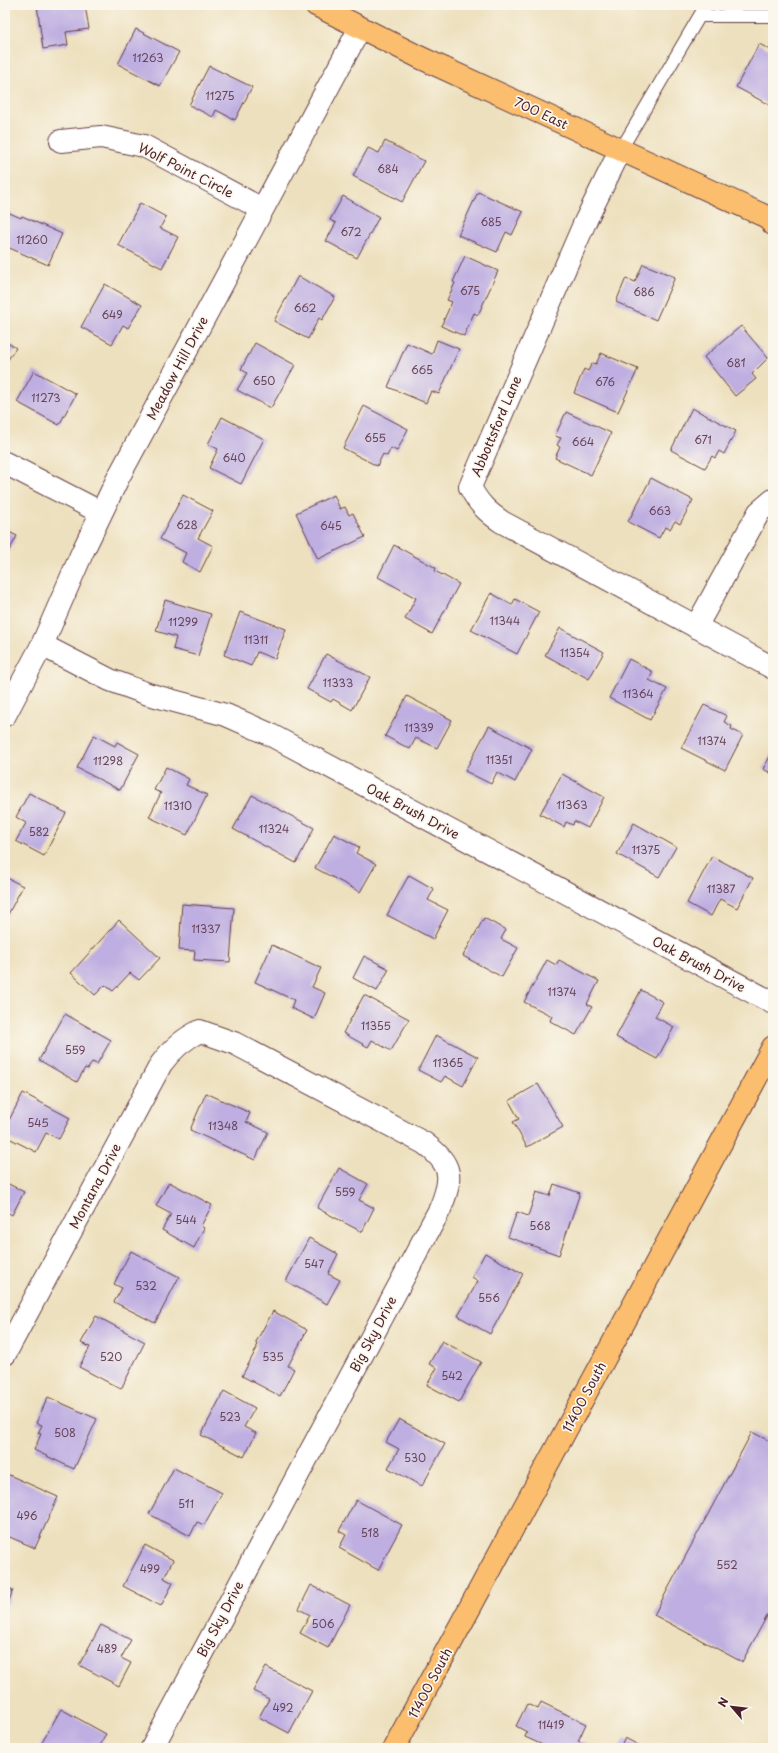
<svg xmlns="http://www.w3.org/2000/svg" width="778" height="1753" font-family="'Playpen Sans',sans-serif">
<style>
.building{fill:#beaee1}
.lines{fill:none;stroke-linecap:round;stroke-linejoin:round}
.lane-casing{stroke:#623c41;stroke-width:14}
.street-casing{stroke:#623c41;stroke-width:24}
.primary-casing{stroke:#623c41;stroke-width:24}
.lane{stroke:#fff;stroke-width:12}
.street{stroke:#fff;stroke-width:22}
.primary{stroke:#fbbe6e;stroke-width:22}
.labels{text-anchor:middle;stroke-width:3.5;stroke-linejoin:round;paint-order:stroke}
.number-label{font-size:11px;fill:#674358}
.street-label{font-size:13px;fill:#4a1f2b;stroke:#fbf7ec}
</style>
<rect width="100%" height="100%" fill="#fbf7ec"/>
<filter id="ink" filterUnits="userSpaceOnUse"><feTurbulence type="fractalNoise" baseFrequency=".025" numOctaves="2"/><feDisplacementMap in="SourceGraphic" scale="8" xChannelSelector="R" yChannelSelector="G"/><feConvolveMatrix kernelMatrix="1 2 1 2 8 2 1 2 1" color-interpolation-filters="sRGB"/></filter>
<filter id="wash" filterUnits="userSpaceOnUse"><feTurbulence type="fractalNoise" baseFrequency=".012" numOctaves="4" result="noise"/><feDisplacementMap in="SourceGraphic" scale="16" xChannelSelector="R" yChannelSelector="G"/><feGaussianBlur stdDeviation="0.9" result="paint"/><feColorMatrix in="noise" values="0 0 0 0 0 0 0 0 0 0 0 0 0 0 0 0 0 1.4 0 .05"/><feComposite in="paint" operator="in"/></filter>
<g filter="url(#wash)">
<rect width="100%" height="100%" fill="#ede0be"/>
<g id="blocks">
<g class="building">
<path d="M37,5h48l4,24 -23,3 2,13 -25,4z"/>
<path d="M136,29l43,23 -19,34 -42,-22z"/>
<path d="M759,44l14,7v56l-37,-20z"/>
<path d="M209,66l43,21 -17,33 -19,-10 -3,7 -24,-12z"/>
<path d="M385,141l39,20 -22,41 -49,-26 15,-28 11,5z"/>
<path d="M478,192l45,20 -11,23 -6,-3 -9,20 -39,-17z"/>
<path d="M343,196l36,21 -22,41 -31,-17 10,-18 -6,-3z"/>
<path d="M140,203l26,14 -6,11 18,9 -16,31 -44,-23z"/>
<path d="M5,211l16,7 1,-2 40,18 -14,31 -43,-19z"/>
<path d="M465,256l33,15 -20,44 -4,-2 -10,23 -23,-10 11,-24 -5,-2 8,-17 -2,-1z"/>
<path d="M643,264l32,13 -19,43 -40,-18 10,-24 9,4z"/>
<path d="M298,276l37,21 -13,23 -3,-2 -11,21 -34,-18z"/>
<path d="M105,284l37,21 -14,23 -5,-3 -11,19 -31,-17z"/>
<path d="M741,326l27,32 -16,16 4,5 -21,17 -31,-39z"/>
<path d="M437,340l22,9 -20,45 -8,-3 -5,12 -38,-16 19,-44 25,11z"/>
<path d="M5,341l11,7 -11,16z"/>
<path d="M255,343l40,22 -24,43 -34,-18 10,-17 -6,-4z"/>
<path d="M601,353l37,16 -20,43 -44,-19 10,-24 4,2 4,-8 4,1z"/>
<path d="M34,371l42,23 -17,31 -42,-23z"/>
<path d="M364,406l44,23 -11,22 -6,-3 -4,8 -4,-2 -6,12 -34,-18z"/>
<path d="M692,408l44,23 -12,23 -5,-3 -4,7 -3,-2 -7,12 -34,-18z"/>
<path d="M566,412l45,21 -20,42 -36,-17 5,-11 -3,-2 4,-7 -6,-2z"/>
<path d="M222,417l42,22 -23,45 -32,-16 9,-19 -10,-5z"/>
<path d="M651,478l42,22 -13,24 -5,-3 -5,8 -5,-2 -6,11 -31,-16z"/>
<path d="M183,495l30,16 -15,27 15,8 -13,26 -18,-10 4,-9 -26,-14z"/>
<path d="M334,495l6,14 5,-2 4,8 4,-2 12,24 -47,22 -22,-46z"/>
<path d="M5,530l12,6 -12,22z"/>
<path d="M394,545l42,23 -1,3 24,13 -27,50 -27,-15 11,-21 -38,-21z"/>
<path d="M491,593l21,12 3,-6 24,13 -22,42 -46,-24z"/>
<path d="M165,600l46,14 -13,42 -25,-7 3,-12 -20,-6z"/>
<path d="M240,612l46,17 -11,30 -18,-7 -6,14 -27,-11z"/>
<path d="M560,628l44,24 -15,27 -44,-24z"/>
<path d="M326,654l44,23 -18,33 -19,-11 -2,3 -24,-13z"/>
<path d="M629,659l24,13 -4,8 18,9 -17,31 -41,-22z"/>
<path d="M407,696l45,24 -15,28 -21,-10 -6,11 -25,-13z"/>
<path d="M704,705l23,11 -3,6 8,4 -1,3 12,6 -18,35 -44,-22z"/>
<path d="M489,726l43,23 -17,33 -18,-10 -6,12 -26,-13z"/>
<path d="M94,735l21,11 2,-4 22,12 -19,36 -43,-22z"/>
<path d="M773,751v23l-10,-5z"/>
<path d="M166,767l23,12 -3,6 21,10 -20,40 -38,-18 12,-24 -7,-3z"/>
<path d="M562,774l42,23 -16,31 -14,-7 -1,4 -7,-3 -2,5 -24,-13z"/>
<path d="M29,793l37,20 -22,43 -28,-15 10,-18 -10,-6z"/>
<path d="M252,795l62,33 -18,35 -63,-34z"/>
<path d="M634,823l42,24 -17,30 -42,-23z"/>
<path d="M334,834l25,13 -3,6 20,11 -16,28 -45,-24z"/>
<path d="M712,856l41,22 -16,30 -17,-9 -9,17 -24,-13z"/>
<path d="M409,875l25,14 -6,11 20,10 -15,29 -46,-24z"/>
<path d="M5,877l18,9 -18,34z"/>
<path d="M182,904l52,4 -4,54 -36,-2 1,-9 -16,-1z"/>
<path d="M484,918l22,12 -5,9 17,9 -16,29 -39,-21z"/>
<path d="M119,920l41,38 -21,22 -9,-7 -17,18 -8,-6 -10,10 -24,-22z"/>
<path d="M272,945l49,23 -9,19 13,6 -11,26 -23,-11 3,-8 -39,-18z"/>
<path d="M364,956l25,13 -12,22 -24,-13z"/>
<path d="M547,960l9,5 3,-5 40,21 -12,23 5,3 -16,28 -26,-14 2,-5 -28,-14z"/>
<path d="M641,990l22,12 -8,15 19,10 -17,32 -41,-22z"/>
<path d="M364,995l45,24 -18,32 -19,-11 -4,7 -25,-14z"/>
<path d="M65,1014l46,26 -14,24 -5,-2 -4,7 -3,-1 -8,14 -38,-22z"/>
<path d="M436,1035l42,22 -15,29 -18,-10 -4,6 -23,-12z"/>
<path d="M538,1084l25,43 -36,20 -14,-25 6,-3 -10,-18z"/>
<path d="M23,1093l47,25 -11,21 -13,-6 -10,19 -31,-16v-8z"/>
<path d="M206,1093l44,20 -4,9 22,10 -13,28 -65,-30z"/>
<path d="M339,1168l29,16 -9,16 15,8 -12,24 -45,-24z"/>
<path d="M5,1182l19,10 -12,23 -7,-4z"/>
<path d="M169,1182l43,23 -11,21 3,2 -10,20 -32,-18 9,-16 -15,-8z"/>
<path d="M554,1184l26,9 -21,62 -51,-18 9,-25 11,4 8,-24 14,4z"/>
<path d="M309,1238l29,16 -10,20 12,6 -13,24 -41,-23z"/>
<path d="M131,1251l48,26 -24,46 -41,-21 8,-14 -8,-4z"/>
<path d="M485,1253l38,21 -33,60 -32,-18 20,-35 -6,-4z"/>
<path d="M273,1311l34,19 -19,36 6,3 -14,27 -38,-20 15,-28 -1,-6z"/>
<path d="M96,1316l49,26 -24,47 -42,-22 11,-20 -9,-4z"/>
<path d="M442,1341l39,21 -22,40 -32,-17 10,-17 -8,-4z"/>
<path d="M224,1391l31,17 -11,19 12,6 -12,24 -43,-22z"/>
<path d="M48,1397l49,22 -23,50 -40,-19 7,-16 -3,-1 4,-8 -6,-2z"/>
<path d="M399,1419l46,25 -23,42 -34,-18 11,-19 -13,-7z"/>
<path d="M752,1432l21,11v162l-31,57 -88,-47z"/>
<path d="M174,1468l48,25 -18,32 -7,-3 -7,14 -41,-22z"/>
<path d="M7,1474l51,23 -23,51 -30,-13v-57z"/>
<path d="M356,1500l46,25 -24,45 -39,-22 7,-13 -7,-4z"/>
<path d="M145,1545l28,15 -9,18 9,5 -12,23 -38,-20z"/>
<path d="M311,1585l39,20 -22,43 -28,-15 10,-18 -11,-6z"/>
<path d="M5,1587l8,3 -8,21z"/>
<path d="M101,1625l30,15 -10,18 10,5 -12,23 -40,-21z"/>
<path d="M266,1667l46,24 -23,42 -30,-16 10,-18 -16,-8z"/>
<path d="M541,1702l45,22 -8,17 12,5 -1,2h-45l1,-2 -20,-9 2,-5 -11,-6 11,-22 11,5z"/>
<path d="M61,1709l45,25 -7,14h-60z"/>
<path d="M625,1738l19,10h-24z"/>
</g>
</g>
</g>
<g filter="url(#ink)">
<use href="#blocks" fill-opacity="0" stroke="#623c41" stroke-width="1"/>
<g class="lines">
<defs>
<g id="lane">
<path d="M700,16h73"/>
<path d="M620,151l86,-146"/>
</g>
<g id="street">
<path d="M61,141l40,-4 43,9 118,63"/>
<path d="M620,151l-35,71 -115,265c8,16 17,25 32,35l271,146"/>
<path d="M5,463l95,49"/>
<path d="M696,627l63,-115 14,-12"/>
<path d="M42,645l68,35 38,14 78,21 41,18 506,270"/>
<path d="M5,715l37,-70 40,-92 36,-75 242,-450"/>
<path d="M5,1354l156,-290c11,-15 22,-25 39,-33l34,12 190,100c29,22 29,34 16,66l-288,539"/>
</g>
<g id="primary">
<path d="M316,5l103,52 348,160 6,7"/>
<path d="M394,1748l379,-701"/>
</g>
</defs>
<use href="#lane" class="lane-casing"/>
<use href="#street" class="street-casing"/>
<use href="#primary" class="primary-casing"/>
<use href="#lane" class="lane"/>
<use href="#street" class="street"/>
<use href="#primary" class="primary"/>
</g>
</g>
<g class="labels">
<g class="number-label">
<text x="148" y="62">11263</text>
<text x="220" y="100">11275</text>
<text x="388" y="173">684</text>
<text x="491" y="226">685</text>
<text x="351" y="236">672</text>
<text x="32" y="244">11260</text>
<text x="470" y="295">675</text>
<text x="644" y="296">686</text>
<text x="305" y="312">662</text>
<text x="112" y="319">649</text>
<text x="736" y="367">681</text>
<text x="422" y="374">665</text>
<text x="264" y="385">650</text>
<text x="605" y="386">676</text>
<text x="46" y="402">11273</text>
<text x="375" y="442">655</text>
<text x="703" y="444">671</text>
<text x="583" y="446">664</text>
<text x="234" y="462">640</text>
<text x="660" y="515">663</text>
<text x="187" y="529">628</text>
<text x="331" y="530">645</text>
<text x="505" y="625">11344</text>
<text x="183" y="626">11299</text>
<text x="256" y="644">11311</text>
<text x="575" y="657">11354</text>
<text x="338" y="687">11333</text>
<text x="638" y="698">11364</text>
<text x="419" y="732">11339</text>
<text x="712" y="745">11374</text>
<text x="499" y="764">11351</text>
<text x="108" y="765">11298</text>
<text x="572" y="809">11363</text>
<text x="178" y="810">11310</text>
<text x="274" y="833">11324</text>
<text x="39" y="836">582</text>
<text x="646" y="854">11375</text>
<text x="721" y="893">11387</text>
<text x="206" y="933">11337</text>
<text x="562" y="996">11374</text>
<text x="376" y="1030">11355</text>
<text x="75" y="1054">559</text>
<text x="448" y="1067">11365</text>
<text x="38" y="1127">545</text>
<text x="223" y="1130">11348</text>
<text x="345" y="1196">559</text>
<text x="186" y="1224">544</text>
<text x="540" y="1230">568</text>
<text x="314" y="1268">547</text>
<text x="146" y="1290">532</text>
<text x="489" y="1302">556</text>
<text x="111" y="1361">520</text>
<text x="273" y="1361">535</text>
<text x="452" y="1380">542</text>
<text x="230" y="1421">523</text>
<text x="65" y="1437">508</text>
<text x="415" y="1462">530</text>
<text x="186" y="1508">511</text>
<text x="27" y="1520">496</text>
<text x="370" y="1537">518</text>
<text x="727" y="1569">552</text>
<text x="150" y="1573">499</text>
<text x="323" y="1628">506</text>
<text x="107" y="1653">489</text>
<text x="283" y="1712">492</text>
<text x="551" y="1729">11419</text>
</g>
<g class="street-label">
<text transform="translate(541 113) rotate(25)" y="5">700 East</text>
<text transform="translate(186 170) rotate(27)" y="5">Wolf Point Circle</text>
<text transform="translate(177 368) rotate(-62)" y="5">Meadow Hill Drive</text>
<text transform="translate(496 426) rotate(-67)" y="5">Abbottsford Lane</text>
<text transform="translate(413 811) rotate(28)" y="5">Oak Brush Drive</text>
<text transform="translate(699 964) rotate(28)" y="5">Oak Brush Drive</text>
<text transform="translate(95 1186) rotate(-62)" y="5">Montana Drive</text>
<text transform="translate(373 1334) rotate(-62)" y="5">Big Sky Drive</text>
<text transform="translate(584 1397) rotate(-62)" y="5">11400 South</text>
<text transform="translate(220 1619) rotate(-62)" y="5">Big Sky Drive</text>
<text transform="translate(430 1683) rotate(-62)" y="5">11400 South</text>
</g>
</g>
<rect width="778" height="1753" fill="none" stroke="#fbf7ec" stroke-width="20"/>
<g transform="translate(732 1707) rotate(298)" stroke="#fbf7ec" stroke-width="3" paint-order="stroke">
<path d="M0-3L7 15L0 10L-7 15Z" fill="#4a1f2b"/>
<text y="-6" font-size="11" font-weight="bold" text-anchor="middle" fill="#4a1f2b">N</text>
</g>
</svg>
